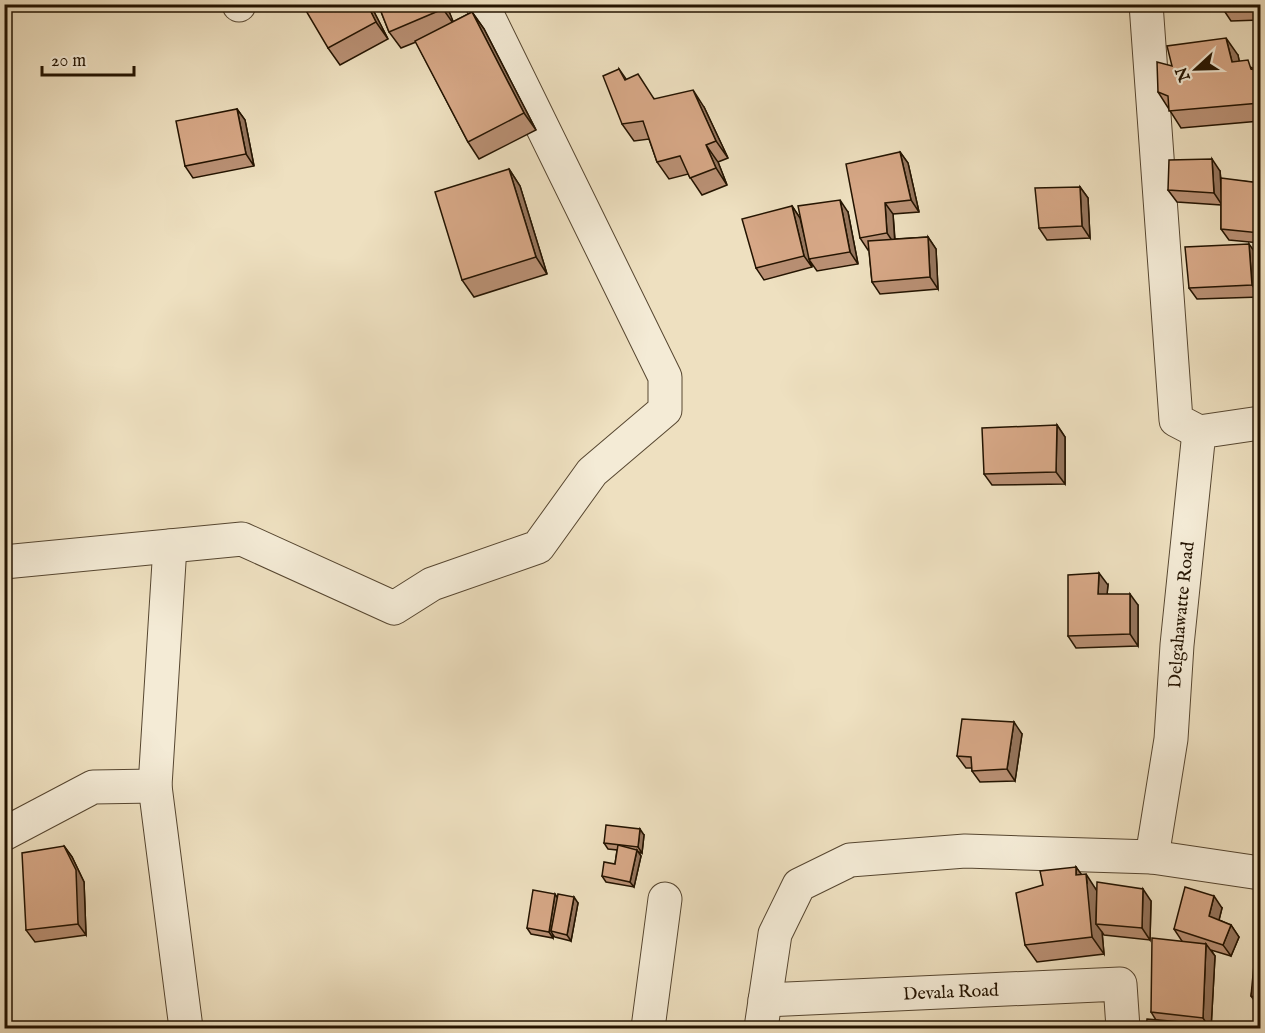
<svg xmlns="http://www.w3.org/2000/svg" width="1265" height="1033" font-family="'IM FELL English',serif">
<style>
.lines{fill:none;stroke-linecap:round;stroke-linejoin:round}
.minor-casing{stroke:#564630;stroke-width:35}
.minor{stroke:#f4ebd6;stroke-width:33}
.wall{fill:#b99074;stroke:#231300;stroke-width:1.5}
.shaded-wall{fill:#96765e;stroke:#231300;stroke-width:1.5}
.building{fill:#d7a887;stroke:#231300;stroke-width:1.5}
.labels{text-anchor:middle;stroke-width:6;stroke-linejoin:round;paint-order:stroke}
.street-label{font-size:18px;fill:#231300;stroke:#f4ebd6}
</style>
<rect width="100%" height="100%" fill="#eee0c0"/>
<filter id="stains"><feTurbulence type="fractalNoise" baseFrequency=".00333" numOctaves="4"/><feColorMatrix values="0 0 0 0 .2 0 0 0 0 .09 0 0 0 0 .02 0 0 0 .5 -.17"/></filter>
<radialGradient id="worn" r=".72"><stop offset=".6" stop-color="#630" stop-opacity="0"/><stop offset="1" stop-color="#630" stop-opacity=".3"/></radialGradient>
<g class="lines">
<defs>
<g id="minor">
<path d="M1146,4l30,416 23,12"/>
<path d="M239,5v-1"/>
<path d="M170,546l-15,240 31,242"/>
<path d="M4,562l238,-23 152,69 38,-24 106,-37 54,-75 73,-62v-33l-183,-373"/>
<path d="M4,834l89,-47 62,-1"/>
<path id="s1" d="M1152,857l19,-118 6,-94 22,-213 61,-9"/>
<path id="s2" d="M765,1000l355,-16 3,44"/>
<path d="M648,1028l17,-129"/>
<path d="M761,1028l14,-94 24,-49 51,-25 115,-9 187,6 108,16"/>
</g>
</defs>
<use href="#minor" class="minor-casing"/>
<use href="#minor" class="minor"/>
</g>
<g class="wall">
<path d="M370,4l18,35 -48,26 -12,-17z"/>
<path d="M378,4h68l7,18 19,-10 12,17 52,101 -57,29 -11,-17 -52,-100 -15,6 -12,-16z"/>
<path d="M524,4h10l-8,4z"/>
<path d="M1260,4v16l-29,1 -8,-12z"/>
<path d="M1238,55l1,6 15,8 6,2v50l-79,7 -23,-36 14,-26z"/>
<path d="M619,69l7,10 29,20 49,8 24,51 -10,4 9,23 -25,10 -14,-21 -19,5 -12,-17 -8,-23 -15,2 -12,-17z"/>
<path d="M237,109l8,11 9,46 -61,12 -8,-12z"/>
<path d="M900,152l8,11 11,49 -26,2 2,25 33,-2 8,12 2,40 -58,5 -8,-12 -3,-33 -1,1 -8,-12z"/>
<path d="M509,169l11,17 27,88 -73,23 -12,-17z"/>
<path d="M1220,171l1,8 39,4v60l-31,-3 -8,-11v-24l-44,-3 -9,-12z"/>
<path d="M1080,187l8,11 2,40 -43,2 -8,-12z"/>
<path d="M792,206l8,12 6,23 42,-29 10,52 -41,7 -7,-10 2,6 -48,13 -8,-12z"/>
<path d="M1257,255l3,42 -63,2 -8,-11z"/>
<path d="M1057,425l8,12v47l-73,1 -8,-11z"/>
<path d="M1108,585l-1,9 31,11v41l-62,2 -8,-12z"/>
<path d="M1022,734l-7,47 -35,1 -8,-11v-3h-6l-9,-12z"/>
<path d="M644,835l-2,18 -3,-1 2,4 -7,31 -28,-5 -4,-6 13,-12 2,-14 -9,-1 -4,-6z"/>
<path d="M64,846l8,11 12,25 2,53 -51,7 -9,-12z"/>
<path d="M1076,867l5,8 16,15 54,11 -1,39 -46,-5 -2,-3 2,22 -67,8 -12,-17 18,-60z"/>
<path d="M558,897l20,6 -7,38 -16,-4 -2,-2v3l-22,-4 -4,-6z"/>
<path d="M1222,908l-3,12 12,5 8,12 -8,19 -20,-6 4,6 -4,73 -16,-1 -39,-8 -5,-8 31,-71 -8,-12z"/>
<path d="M1260,945v63l-9,-12z"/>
</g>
<g class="shaded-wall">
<path d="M367,4h3l18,35 -12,-17z"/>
<path d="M441,4h5l9,22 -12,-17z"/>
<path d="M472,12l12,17 52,101 -12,-17z"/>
<path d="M1226,38l12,17 5,24 -11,-17z"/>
<path d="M693,90l11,17 24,51 -12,-17z"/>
<path d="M237,109l8,11 9,46 -8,-12z"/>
<path d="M706,145l12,17 9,23 -11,-17z"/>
<path d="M900,152l8,11 11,49 -8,-12z"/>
<path d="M1212,159l8,12 2,34 -8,-12z"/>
<path d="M509,169l11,17 27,88 -11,-17z"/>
<path d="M1080,187l8,11 2,40 -8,-12z"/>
<path d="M840,200l8,12 10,52 -8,-12z"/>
<path d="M885,203l8,11 2,31 -8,-12z"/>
<path d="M792,206l8,12 10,41h-1l3,8 -8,-11z"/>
<path d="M928,237l8,12 2,40 -8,-12z"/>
<path d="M1249,244l8,11 3,42 -8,-12z"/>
<path d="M1057,425l8,12v47l-9,-12z"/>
<path d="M1099,573l9,12 -2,20 -8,-11z"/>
<path d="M1130,594l8,11v41l-8,-12z"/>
<path d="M1014,722l8,12 -7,47 -8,-12z"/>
<path d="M640,829l4,6 -2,18 -4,-6z"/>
<path d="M64,846l8,11 12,25 2,53 -8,-11z"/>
<path d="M637,850l4,6 -7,31 -4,-5z"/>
<path d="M1076,867l11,15 -1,-8 11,17 -1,33 6,8 2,22 -12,-17 -16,-62z"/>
<path d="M1143,889l8,12 -1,39 -8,-12z"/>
<path d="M555,894l4,6 -8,31 2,4v3l-4,-6z"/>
<path d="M1214,896l8,12 -5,20 -8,-12z"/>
<path d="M574,897l4,6 -7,38 -4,-6z"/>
<path d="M1231,925l8,12 -8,19 -8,-11z"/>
<path d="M1206,944l9,12 -4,73h-1l-7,-11z"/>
<path d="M1192,1023l4,6h-5z"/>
</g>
<g class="building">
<path d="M302,4h65l9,18 -48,26z"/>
<path d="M378,4h63l2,5 -54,23z"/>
<path d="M1224,4h36v4l-37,1z"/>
<path d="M472,12l52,101 -56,29 -53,-101z"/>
<path d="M1226,38l6,24 16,-2 3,9 9,2v32l-91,8 -1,-15 -10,-4 -1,-30 15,4 -5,-20z"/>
<path d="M619,69l6,11 13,-6 16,25 39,-9 23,51 -10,4 10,23 -26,10 -10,-22 -23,6 -14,-41 -21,3 -19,-48z"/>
<path d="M237,109l9,45 -61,12 -9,-45z"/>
<path d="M900,152l11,48 -26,3 2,30 -27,5 -14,-74z"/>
<path d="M1212,159l2,34 -46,-3 1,-30z"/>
<path d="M509,169l27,88 -74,23 -27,-88z"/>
<path d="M1221,178l39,5v50l-39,-4z"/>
<path d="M1080,187l2,39 -43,2 -4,-40z"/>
<path d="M840,200l10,52 -41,7 -11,-53z"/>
<path d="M792,206l12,50 -48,12 -14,-49z"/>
<path d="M928,237l2,40 -58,5 -4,-41z"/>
<path d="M1249,244l3,41 -63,3 -4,-41z"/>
<path d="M1258,307h2v41z"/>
<path d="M1057,425l-1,47 -72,2 -2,-46z"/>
<path d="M1099,573l-1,21h32v40l-62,2v-61z"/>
<path d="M962,719l52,3 -7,47 -35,2 -1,-14 -14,-1z"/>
<path d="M606,825l34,4 -2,18 -34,-4z"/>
<path d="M618,845l19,5 -7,32 -28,-6 2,-14 11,2z"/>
<path d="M64,846l12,24 2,54 -52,6 -4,-77z"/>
<path d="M1076,867v8l10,-1 6,63 -67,8 -9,-52 27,-8 -3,-14z"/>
<path d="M1097,882l46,7 -1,39 -46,-4z"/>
<path d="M1185,887l29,9 -5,20 22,9 -8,20 -49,-16z"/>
<path d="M533,890l22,4 -6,38 -22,-4z"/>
<path d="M558,894l16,3 -7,38 -16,-4z"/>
<path d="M1152,938l54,6 -3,74 -52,-6z"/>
<path d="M1256,944l4,1v54l-9,-3z"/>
<path d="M1147,1019l45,4 -1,6h-45z"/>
</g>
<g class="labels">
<g class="street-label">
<text dy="6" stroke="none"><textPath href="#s1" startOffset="244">Delgahawatte Road</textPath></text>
<text dy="6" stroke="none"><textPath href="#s2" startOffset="186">Devala Road</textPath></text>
</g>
</g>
<rect width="1265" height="1033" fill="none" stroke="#eee0c0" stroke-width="24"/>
<rect x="6" y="6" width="1253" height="1021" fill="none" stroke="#231300" stroke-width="3"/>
<rect x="12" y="12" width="1241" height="1009" fill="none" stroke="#231300" stroke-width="1.5"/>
<g transform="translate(1196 69) rotate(248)" stroke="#f4ebd6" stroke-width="4.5" paint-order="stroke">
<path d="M0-4.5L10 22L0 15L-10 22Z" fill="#231300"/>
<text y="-9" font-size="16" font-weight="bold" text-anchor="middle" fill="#231300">N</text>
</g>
<path d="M42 66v9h92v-9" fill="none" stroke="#231300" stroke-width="3"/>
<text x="51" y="66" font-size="18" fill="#231300" stroke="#f4ebd6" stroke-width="4.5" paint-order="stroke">20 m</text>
<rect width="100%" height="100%" filter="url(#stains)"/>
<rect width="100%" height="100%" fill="url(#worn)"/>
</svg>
